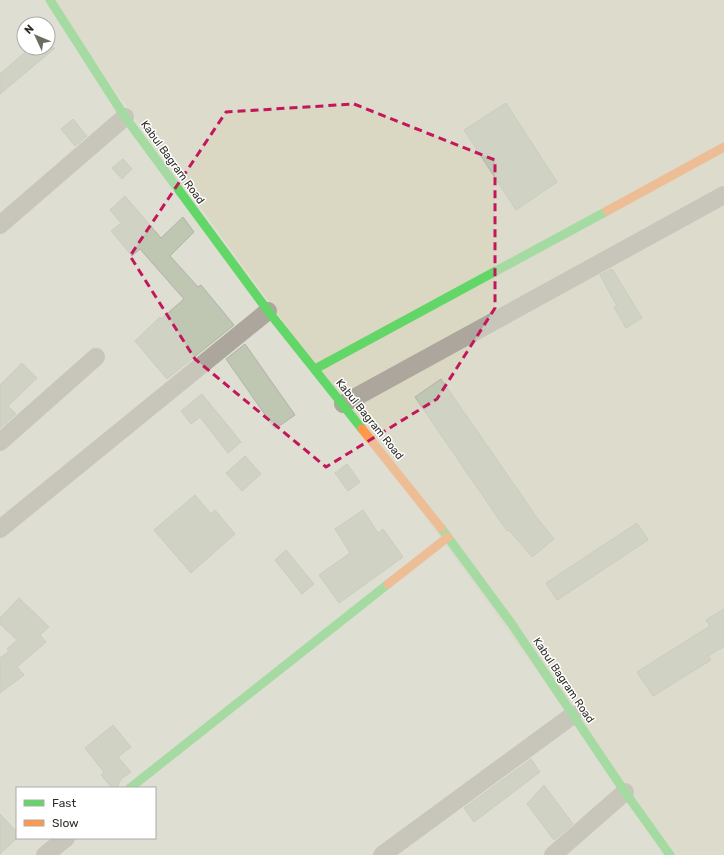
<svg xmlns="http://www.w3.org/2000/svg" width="724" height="855" font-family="Rubik,sans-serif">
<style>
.built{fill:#dad7c3}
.building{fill:#bfc6b2;stroke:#b1b3ab}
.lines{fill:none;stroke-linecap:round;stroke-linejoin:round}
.street{stroke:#ada69c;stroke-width:18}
.fast{stroke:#63d668;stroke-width:9}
.slow{stroke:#ff974d;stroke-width:9}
.marked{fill:none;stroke:#c2185b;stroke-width:3;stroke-dasharray:8 5;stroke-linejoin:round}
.labels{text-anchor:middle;stroke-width:3;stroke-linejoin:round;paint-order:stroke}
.street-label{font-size:11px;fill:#2f2e26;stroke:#fff}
</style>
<rect width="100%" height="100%" fill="#dfded3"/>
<path class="built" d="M50,0h674v855h-54z"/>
<g class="building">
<path d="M30,48h25l-55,46v-20z"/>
<path d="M506,103l51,79 -41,28 -52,-80z"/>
<path d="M73,119l14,17 -12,10 -14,-17z"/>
<path d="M123,159l9,10 -10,10 -10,-11z"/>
<path d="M125,196l36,42 22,-21 11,15 -24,24 28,31 3,-2 33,40 -67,54 -32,-38 25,-24 1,2 23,-20 -44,-50 -8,7 -21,-25 10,-8 -11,-13z"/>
<path d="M612,269l30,49 -16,10 -12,-21 3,-1 -17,-31z"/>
<path d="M245,344l50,71 -20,14 -49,-70z"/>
<path d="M22,363l15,15 -29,28 8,8 -16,14v-43z"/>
<path d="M441,379l97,140 16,20 -22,18 -23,-27 -2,1 -92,-134z"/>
<path d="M202,394l39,48 -13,11 -28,-36 -9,7 -10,-13z"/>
<path d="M245,456l16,18 -19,17 -16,-18z"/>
<path d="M347,464l13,18 -12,9 -13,-18z"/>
<path d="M195,495l16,19 4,-4 20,24 -44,39 -37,-43z"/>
<path d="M363,510l15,23 5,-4 20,28 -64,46 -20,-28 31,-22 -15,-24z"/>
<path d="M637,523l11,17 -91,60 -11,-17z"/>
<path d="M286,550l28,34 -12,10 -27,-34z"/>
<path d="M19,598l30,29 -9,8 6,7 -29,25 7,8 -24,18v-35l9,-7 -2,-2 10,-9 -17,-16v-6z"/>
<path d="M724,609v39l-1,-1 -15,9 3,4 -58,36 -16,-24 73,-46 -4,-6z"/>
<path d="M113,725l18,22 -13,10 13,15 -9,6 -3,5 -1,5h-6l-11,-13 3,-3 -19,-24z"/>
<path d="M531,759l9,13 -66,50 -10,-14z"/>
<path d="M544,785l29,39 -19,16 -27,-36z"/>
<path d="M0,814l17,18v6l-17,16z"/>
</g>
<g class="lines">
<g class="street">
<path d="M0,225l125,-108"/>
<path d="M343,404l381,-209"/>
<path d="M0,442l96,-85"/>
<path d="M0,529l268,-218"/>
<path d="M45,855l21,-17"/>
<path d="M382,855l191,-140"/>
<path d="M553,855l72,-63"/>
</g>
<g class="fast">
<path d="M50,0l75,117 143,194 94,118"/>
<path d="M315,369l292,-158"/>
<path d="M441,528l70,95 114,169 45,63"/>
<path d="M130,788l258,-204"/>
</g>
<g class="slow">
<path d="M607,211l117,-64"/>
<path d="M362,429l79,99"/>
<path d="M388,584l60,-47"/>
</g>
</g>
<path d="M0 0H724V855H0ZM354,104l141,56v148l-58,91 -111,68 -131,-108 -65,-103 96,-144z" fill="#dfded3" fill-opacity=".55" fill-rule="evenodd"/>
<path class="marked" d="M354,104l141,56v148l-58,91 -111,68 -131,-108 -65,-103 96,-144z"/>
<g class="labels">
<g class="street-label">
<text transform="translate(173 162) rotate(54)" y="4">Kabul Bagram Road</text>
<text transform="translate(370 419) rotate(51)" y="4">Kabul Bagram Road</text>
<text transform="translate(564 680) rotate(56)" y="4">Kabul Bagram Road</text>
</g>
</g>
<rect x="16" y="787" width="140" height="52" fill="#ffffff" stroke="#acaba8"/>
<rect x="24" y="800" width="20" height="6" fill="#63d668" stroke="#acaba8"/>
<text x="52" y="807" font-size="12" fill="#2f2e26">Fast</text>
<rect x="24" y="820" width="20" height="6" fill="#ff974d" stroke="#acaba8"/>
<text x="52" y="827" font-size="12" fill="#2f2e26">Slow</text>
<g transform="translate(36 36) rotate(314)"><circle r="19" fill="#ffffff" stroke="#acaba8"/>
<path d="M0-3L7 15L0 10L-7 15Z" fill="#6d6c63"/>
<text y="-6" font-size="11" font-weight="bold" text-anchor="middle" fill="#2f2e26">N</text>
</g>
</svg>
